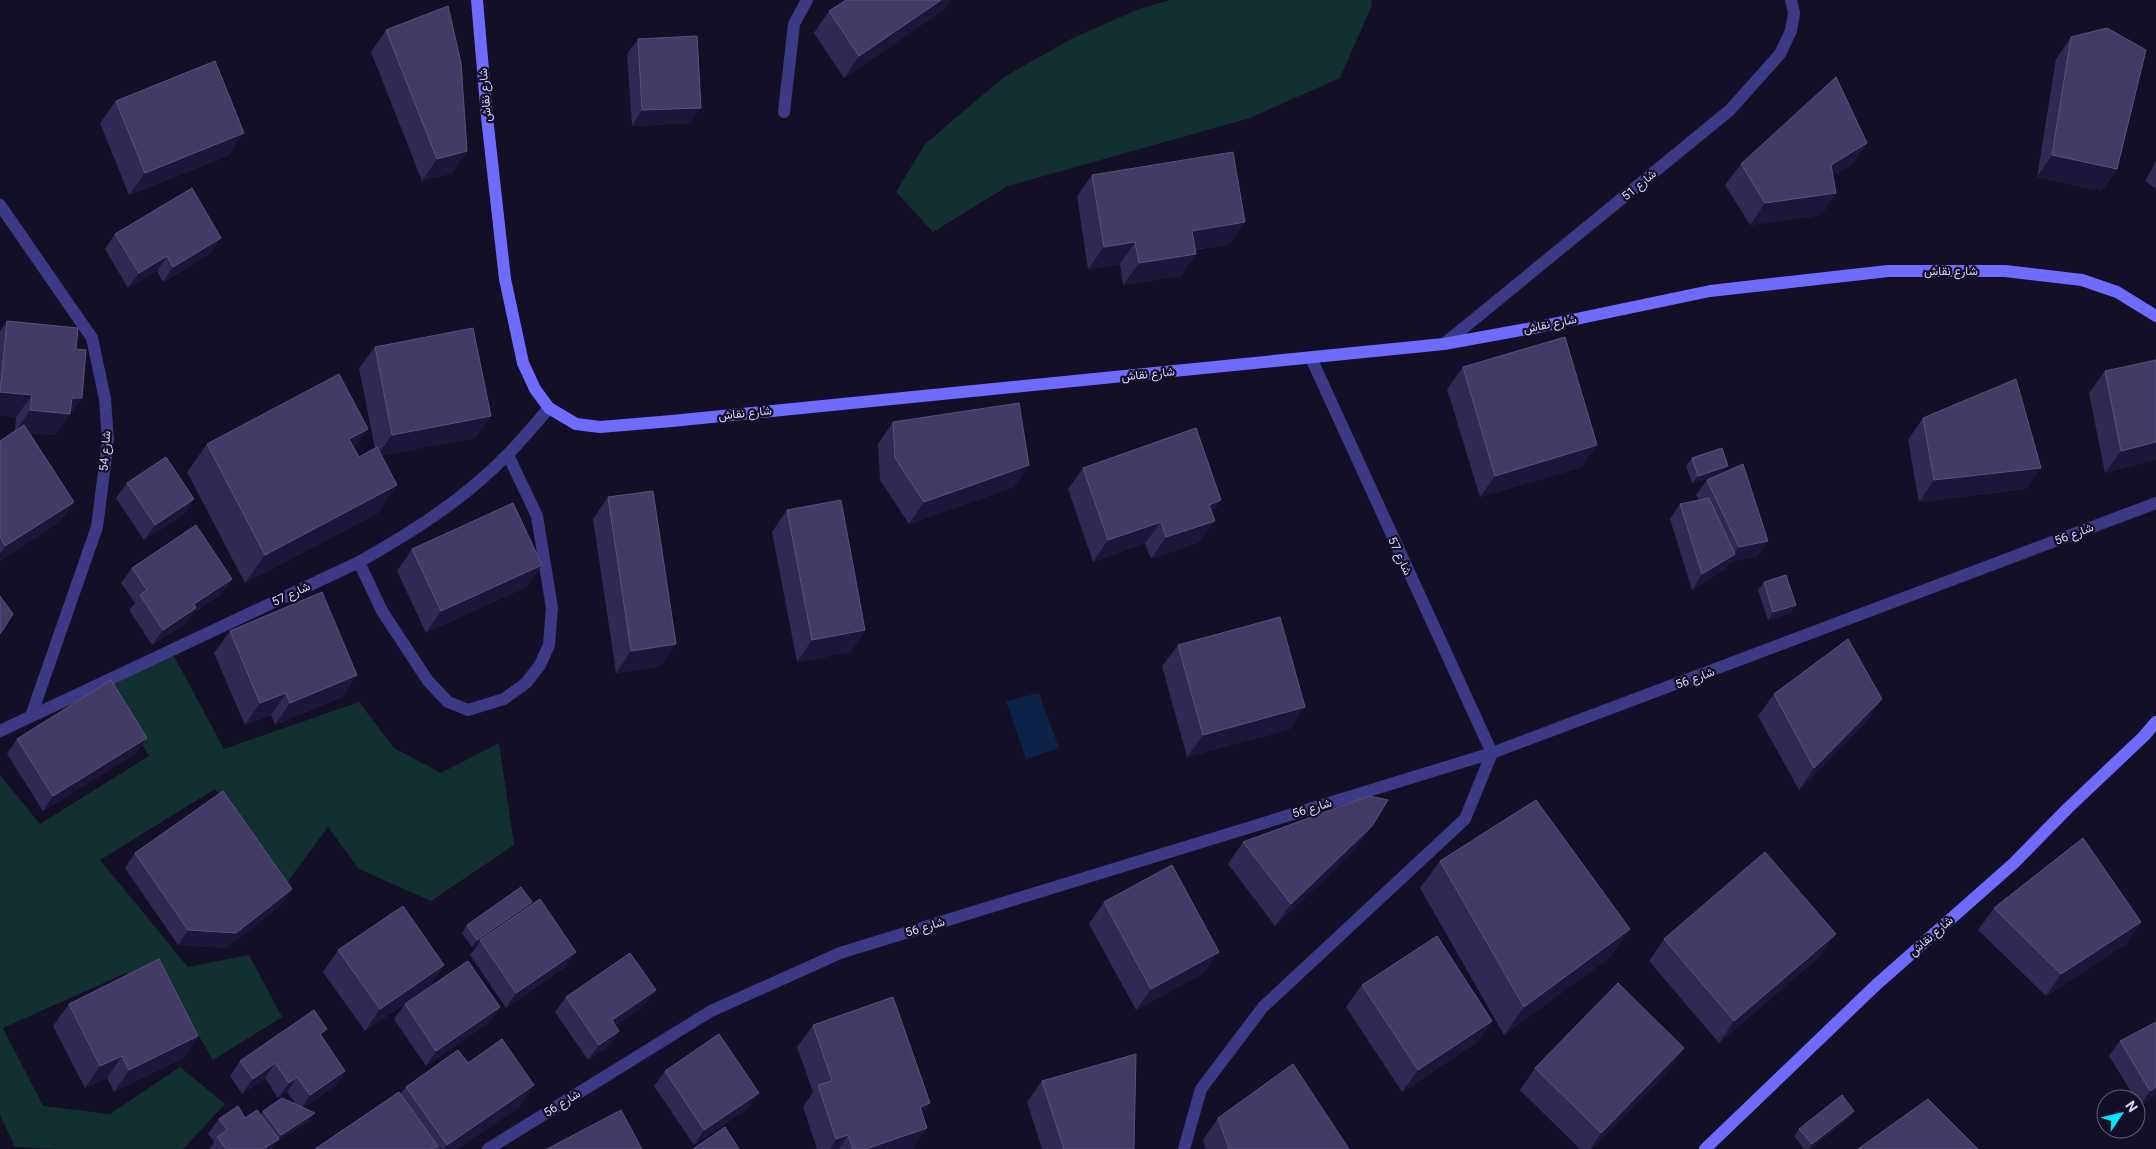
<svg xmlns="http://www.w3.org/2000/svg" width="2156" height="1149" font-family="Roboto,Vazirmatn,sans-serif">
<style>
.green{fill:#12302f}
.water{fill:#0c2248}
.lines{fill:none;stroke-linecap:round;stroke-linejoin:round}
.lane{stroke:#3d3a85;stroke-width:12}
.street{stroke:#3d3a85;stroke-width:12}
.secondary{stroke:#6f6bff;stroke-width:12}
.wall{fill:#312854}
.shaded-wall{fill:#1d163a}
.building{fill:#433a66;stroke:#5a527e}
.labels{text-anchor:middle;stroke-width:4.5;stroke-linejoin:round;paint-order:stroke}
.street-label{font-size:12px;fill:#d9d4ff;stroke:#130f26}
</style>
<rect width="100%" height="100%" fill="#130f26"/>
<g class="green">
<path d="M1170,0h201l1,5 -32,73 -90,40 -242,68 -75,46 -37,-40 29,-48 79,-67 69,-39 66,-29z"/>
<path d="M168,645l56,104 135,-47 35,46 47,25 58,-30 15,102 -83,56 -72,-32 -31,-42 -43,58 -70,-96 -115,71 88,107 61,-12 33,62 -69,43 -36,-61 -51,-26 -123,55 40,78 67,8 70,-47 45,37 -42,45h-126l-42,-2 -15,-32v-340l40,49 109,-68 -45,-74z"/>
</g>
<path class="water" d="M1039,693l20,55 -33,11 -20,-58z"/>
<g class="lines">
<path class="lane" d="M784,112l10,-88 13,-24"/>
<g class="street">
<path d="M0,205l92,133 13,61 3,41 -11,87 -66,189"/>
<path d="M1444,344l286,-234 50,-56 11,-23 3,-18 -3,-13"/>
<path d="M359,562l23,49 46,70 20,21 20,8 36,-11 22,-16 14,-18 9,-20 3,-37 -15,-92 -29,-61"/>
<path d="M0,731l359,-169c53,-30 106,-63 149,-108 15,-15 28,-31 41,-46"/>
<path d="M488,1149l223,-138 129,-58 652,-200 664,-250"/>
<path d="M1184,1149l17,-60 62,-82 202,-188 27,-66 -181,-395"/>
</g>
<g class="secondary">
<path d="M477,0l10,117 18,162 18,84 12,26 14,19 27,16 24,3 72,-6 772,-77 94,-17 172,-36 178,-20h117l77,9 35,12 39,24"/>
<path d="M1705,1149l171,-164 138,-122 54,-55 76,-72 12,-14"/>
</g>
</g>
<g class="wall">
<path d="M846,0h104l-7,10 -99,68 -30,-45 15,-22z"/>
<path d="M386,30l66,143 -30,8 -51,-129z"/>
<path d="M2071,37l46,132 -16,22 -64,-14 19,-118z"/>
<path d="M638,39l52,84 -58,3 -5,-72z"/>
<path d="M116,101l113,54 -100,40 -29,-72z"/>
<path d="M1867,143l-16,22 -18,11 3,17 -15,22 -71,10 -25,-40 16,-21z"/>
<path d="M2156,161v28l-11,-8z"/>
<path d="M1092,175l153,47 -16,22 -34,6 -14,26 -58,9 -3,-21 -32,5 -11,-73z"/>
<path d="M115,234l96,19 -48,29 -6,-11 -29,17 -23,-39z"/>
<path d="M7,321l60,99h-1l-11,15 -25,-2 44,69 -16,21 -58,38v-120l15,-10 1,-14 -16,-2v-84z"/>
<path d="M375,347l116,69 -16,22 -93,17 -4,58 -133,70 -58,-111 20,-28 161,-15 -14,19 5,9 16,-8 -16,-81z"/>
<path d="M1463,367l119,100 -102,30 -33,-108z"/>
<path d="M2105,371l51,88 -51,14 -16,-80z"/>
<path d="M1923,418l103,71 -107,13 -11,-62z"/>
<path d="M893,422l121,65 -105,37 -29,-44 -2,-36z"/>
<path d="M1692,458l31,15 35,83 -28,6 -5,7 -33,21 -22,-71 10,-15 19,-4 -3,-5 11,-15 6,-3 -21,6 -6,-17z"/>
<path d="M1083,468l129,45 -13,29 -48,17 -6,-16 -52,19 -25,-73z"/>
<path d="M127,483l67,16 -10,15 -40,26 -28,-42z"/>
<path d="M608,497l68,147 -16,22 -44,7 -23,-154z"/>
<path d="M787,510l78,120 -15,22 -53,10 -25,-130z"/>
<path d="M412,549l130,16 -16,22 -100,46 -29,-62z"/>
<path d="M132,568l100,11 -11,15 -28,19 -7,10 -34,22 -23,-35 6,-7 -14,-20z"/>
<path d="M1764,582l27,31 -23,7 -10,-30z"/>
<path d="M230,631l127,44 -15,22 -67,28 -4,-10 -26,10 -31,-72z"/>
<path d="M1178,645l112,84 -103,28 -25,-91z"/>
<path d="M1774,694l108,5 -15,22 -68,69 -41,-74z"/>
<path d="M147,738l-11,15 -93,58 -36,-57 10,-15z"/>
<path d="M1243,842l113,6 -81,78 -47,-62z"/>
<path d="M135,853l157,36 -11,16 -55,43 -48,-3 -53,-77z"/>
<path d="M1440,861l190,68 -20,28 -106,78 -84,-147z"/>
<path d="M1104,902l100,71 -68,37 -47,-86z"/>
<path d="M528,907l37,60 -59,41 -36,-53 9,-12 -7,4 -10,-14 5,-8z"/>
<path d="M1994,908l147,14 -15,22 -80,52 -68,-66z"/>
<path d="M1664,939l156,17 -101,87 -70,-82z"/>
<path d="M338,950l106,15 -15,22 -64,44 -42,-59z"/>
<path d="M1362,985l130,36 -15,21 -75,50 -56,-85z"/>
<path d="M566,997l79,8 -30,20 4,6 -10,15 -21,14 -33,-48z"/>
<path d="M69,1004l129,32 -15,22 -69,34 -7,-14 -22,10 -32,-62z"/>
<path d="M405,1004l95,3 -11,15 -63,44 -32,-47z"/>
<path d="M813,1025l117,78 -8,11 5,14 -15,21h-95l-14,-42 10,-15 -16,-45z"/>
<path d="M322,1036l23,35 -10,15 -31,21 6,13 -34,22 -5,7h-62l5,-7 -6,-8 11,-15 26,-1 16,-3 2,-4 32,-8 -8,-11 -9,6 -13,-20 -23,16 -12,-18 10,-15z"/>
<path d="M2120,1041l36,54 -16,11 -31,-50z"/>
<path d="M468,1063l66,22 -15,22 -62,42h-142l85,-55 6,-7z"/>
<path d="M1535,1068l134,2 -77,79h-12l-60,-59z"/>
<path d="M665,1071l83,37 -54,37 -40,-59z"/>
<path d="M1042,1081l92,68h-92l-15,-47z"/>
<path d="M1854,1111l-5,7 -39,31h-6l-10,-13 5,-7z"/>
<path d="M1218,1118l131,31h-143l-3,-9z"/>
</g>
<g class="shaded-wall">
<path d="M941,0h9l-7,10 -99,68 15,-22z"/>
<path d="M701,108l-11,15 -58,3 10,-16z"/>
<path d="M244,133l-15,22 -100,40 16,-22z"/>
<path d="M1867,143l-16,22 -36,22 16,-22z"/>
<path d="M467,151l-15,22 -30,8 15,-22z"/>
<path d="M2052,155l65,14 -16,22 -64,-14z"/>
<path d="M1836,193l-15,22 -71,10 15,-22z"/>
<path d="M1245,222l-16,22 -52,8 15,-21z"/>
<path d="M221,238l-10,15 -48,29 10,-15z"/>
<path d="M1135,242l-15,22 -32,5 16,-22z"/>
<path d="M1196,254l-15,22 -58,9 16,-22z"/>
<path d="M167,256l-10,15 -29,17 11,-15z"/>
<path d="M0,392l32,3 -16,22 -16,-2z"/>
<path d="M72,398h10l-27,37 -40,-3 15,-22z"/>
<path d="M491,416l-16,22 -99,19 16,-22z"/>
<path d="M368,429l-20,27 1,-17z"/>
<path d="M2156,442v17l-51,14 16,-22z"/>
<path d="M1597,445l-15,22 -102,30 15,-21z"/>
<path d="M1029,465l-15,22 -105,37 15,-22z"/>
<path d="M1728,466l-6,8 -30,9 6,-7z"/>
<path d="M2041,468l-15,21 -107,13 15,-22z"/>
<path d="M397,485l-19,28 -133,70 20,-28z"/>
<path d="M194,499l-10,15 -40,26 11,-15z"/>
<path d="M1221,500l-15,22 3,-17z"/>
<path d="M74,502l-16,21 -58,38v-7l5,-8z"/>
<path d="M1215,521l-16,21 -48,17 15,-22z"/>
<path d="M1161,522l-16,21 -52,19 15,-22z"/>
<path d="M1768,541l-10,15 -28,6 -5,7 -33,21 10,-16 30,-18 7,-9z"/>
<path d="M542,565l-16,22 -100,46 15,-22z"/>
<path d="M232,579l-11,15 -28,19 -7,10 -34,22 11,-15 31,-26z"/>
<path d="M1796,605l-5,8 -23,7 5,-8z"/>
<path d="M865,630l-15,22 -53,10 15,-22z"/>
<path d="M676,644l-16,22 -44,7 15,-22z"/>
<path d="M357,675l-15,22 -67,28 15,-22z"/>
<path d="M286,693l-15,22 -26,10 15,-22z"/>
<path d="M1882,699l-15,22 -68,69 15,-22z"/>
<path d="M1305,707l-15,22 -103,28 16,-22z"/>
<path d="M147,738l-11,15 -93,58 10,-15z"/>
<path d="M1372,826l-16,22 -81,78 16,-22z"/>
<path d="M292,889l-11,16 -55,43 -48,-3 10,-15z"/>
<path d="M532,902l-5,8 -47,30 -1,3 -7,4 5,-7z"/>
<path d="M2141,922l-15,22 -80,52 15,-22z"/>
<path d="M1630,929l-20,28 -106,78 20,-28z"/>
<path d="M1836,934l-16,22 -101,87 15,-22z"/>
<path d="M576,952l-11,15 -59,41 10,-15z"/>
<path d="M1219,952l-15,21 -68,37 15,-21z"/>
<path d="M444,965l-15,22 -64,44 15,-22z"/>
<path d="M656,990l-11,15 -44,30 11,-15z"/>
<path d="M500,1007l-11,15 -63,44 10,-15z"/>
<path d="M1492,1021l-15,21 -75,50 16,-22z"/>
<path d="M327,1029l-11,15 4,-10z"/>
<path d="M619,1031l-10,15 -21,14 11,-15z"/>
<path d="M198,1036l-15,22 -69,34 15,-22z"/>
<path d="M1684,1048l-15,22 -77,79h-2l11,-16z"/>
<path d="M122,1056l-15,22 -22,10 15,-22z"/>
<path d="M275,1063l-10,15 -23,16 11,-15z"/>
<path d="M345,1071l-10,15 -35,24 10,-15z"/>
<path d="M297,1077l-10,15 -9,6 11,-15z"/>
<path d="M534,1085l-15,22 -62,42h-13l3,-4z"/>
<path d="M2156,1087v8l-16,11 10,-15z"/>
<path d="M759,1093l-11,15 -54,37 10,-15z"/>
<path d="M930,1103l-15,22 5,-18z"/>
<path d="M1854,1111l-5,7 -39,31h-1l3,-5z"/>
<path d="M315,1113l-5,7 -34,23 5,-8z"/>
<path d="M927,1128l-15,21h-46z"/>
<path d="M848,1135l-9,14h-9l6,-10z"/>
<path d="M279,1139l-8,10h-8z"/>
</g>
<g class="building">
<path d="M846,0h95l-82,56 -30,-45z"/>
<path d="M448,6l13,57 6,88 -30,8 -51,-129z"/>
<path d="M2107,28l39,22 -29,119 -65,-14 19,-118z"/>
<path d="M697,36l4,72 -59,2 -4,-71z"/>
<path d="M215,61l29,72 -99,40 -29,-72z"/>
<path d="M1836,77l31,66 -36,22 5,28 -71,10 -24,-39z"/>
<path d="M1233,152l12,70 -53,9 4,23 -57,9 -4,-21 -31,5 -12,-72z"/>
<path d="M192,188l29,50 -48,29 -6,-11 -28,17 -24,-39z"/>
<path d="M7,321l71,7 -2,21 10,1 -4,48h-10l-2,16 -40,-4 2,-15 -32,-3z"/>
<path d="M473,328l18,88 -99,19 -17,-88z"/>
<path d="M1565,337l32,108 -102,31 -32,-109z"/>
<path d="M2156,360v82l-35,9 -16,-80z"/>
<path d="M339,374l29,55 -19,10 10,18 18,-10 20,38 -132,70 -58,-111z"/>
<path d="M2016,379l25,89 -107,12 -11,-62z"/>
<path d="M1019,403l10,62 -105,37 -29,-44 -2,-36z"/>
<path d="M24,425l50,77 -69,44 -5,-9v-96z"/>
<path d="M1196,428l25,72 -12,5 6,16 -49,16 -5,-15 -53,18 -25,-72z"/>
<path d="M1722,448l6,18 -30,10 -6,-18z"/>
<path d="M166,457l28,42 -39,26 -28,-42z"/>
<path d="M1743,464l25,77 -29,6 -32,-67z"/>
<path d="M653,491l23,153 -45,7 -23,-154z"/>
<path d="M1709,498l26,56 -33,20 -22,-70z"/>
<path d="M841,500l24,130 -53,10 -25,-130z"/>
<path d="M513,503l29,62 -101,46 -29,-62z"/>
<path d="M196,525l36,54 -38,25 2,4 -33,22 -23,-35 7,-5 -15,-22z"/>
<path d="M1786,575l10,30 -23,7 -9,-30z"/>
<path d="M322,592l35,83 -67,28 -4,-10 -26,10 -30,-72z"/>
<path d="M0,596l13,18 -13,20z"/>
<path d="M1280,617l25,90 -102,28 -25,-90z"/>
<path d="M1848,639l34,60 -68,69 -40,-74z"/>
<path d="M111,680l36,58 -94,58 -36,-57z"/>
<path d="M223,791l69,98 -56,44 -48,-3 -53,-77z"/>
<path d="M1369,796l19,4 -16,26 -81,78 -48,-62z"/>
<path d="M1536,800l94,129 -106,78 -84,-146z"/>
<path d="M2083,838l58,84 -80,52 -67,-66z"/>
<path d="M1765,852l71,82 -102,87 -70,-82z"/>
<path d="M1172,865l47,87 -68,37 -47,-87z"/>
<path d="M521,887l11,15 -55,38 -10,-15z"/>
<path d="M540,899l36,53 -60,41 -36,-53z"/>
<path d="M403,906l41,59 -64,44 -42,-59z"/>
<path d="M1437,936l55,85 -74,49 -56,-85z"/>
<path d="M630,953l26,37 -44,30 7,11 -20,14 -33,-48z"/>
<path d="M159,959l39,77 -69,34 -7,-14 -22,10 -31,-62z"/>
<path d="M468,961l32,46 -64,44 -31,-47z"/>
<path d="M1618,983l66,65 -83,85 -66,-65z"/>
<path d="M893,997l37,106 -10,4 7,21 -61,21h-13l-5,-14 -12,4 -18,-54 14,-4 -19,-56z"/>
<path d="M314,1010l13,19 -7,5 25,37 -35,24 -13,-18 -8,6 -14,-20 -22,16 -13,-18z"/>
<path d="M2156,1022v65l-6,4 -30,-50z"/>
<path d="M719,1034l40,59 -55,37 -39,-59z"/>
<path d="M502,1039l32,46 -87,60 -41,-58 52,-37 10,13z"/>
<path d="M1136,1054l-2,95h-70l-22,-68z"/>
<path d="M1293,1064l56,85h-120l-11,-31z"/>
<path d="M399,1092l39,54 -8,3h-115z"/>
<path d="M1842,1095l12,16 -42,33 -13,-15z"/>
<path d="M282,1098l33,15 -34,22 -18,-24z"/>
<path d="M1928,1099l50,50h-120z"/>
<path d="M238,1106l7,12 12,-8 22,29 -16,10h-37l-9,-12 10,-7 -8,-11z"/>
<path d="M621,1110l21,39h-95z"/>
<path d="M725,1127l14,22h-46z"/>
</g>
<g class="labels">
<g class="street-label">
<text transform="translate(485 95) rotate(-95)" y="4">شارع نقاش</text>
<text transform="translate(1639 185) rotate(-40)" y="4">شارع 51</text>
<text x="1951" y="275">شارع نقاش</text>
<text transform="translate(1550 324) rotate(-11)" y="4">شارع نقاش</text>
<text transform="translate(1148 374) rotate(-6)" y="4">شارع نقاش</text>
<text transform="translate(745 413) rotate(-6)" y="4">شارع نقاش</text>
<text transform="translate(105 451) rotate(-86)" y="4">شارع 54</text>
<text transform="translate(2074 534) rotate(-21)" y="4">شارع 56</text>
<text transform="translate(1400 556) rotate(65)" y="4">شارع 57</text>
<text transform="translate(291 594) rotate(-25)" y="4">شارع 57</text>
<text transform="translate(1695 678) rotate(-20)" y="4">شارع 56</text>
<text transform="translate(1312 808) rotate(-17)" y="4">شارع 56</text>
<text transform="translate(925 927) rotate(-17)" y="4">شارع 56</text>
<text transform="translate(1931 936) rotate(-41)" y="4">شارع نقاش</text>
<text transform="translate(562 1103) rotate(-32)" y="4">شارع 56</text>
</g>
</g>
<g transform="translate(2121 1114) rotate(55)"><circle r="24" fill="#130f26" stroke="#625e7d"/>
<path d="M0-4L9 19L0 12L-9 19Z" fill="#00e5ff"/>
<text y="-8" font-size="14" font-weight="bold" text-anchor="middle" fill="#d9d4ff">N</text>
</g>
</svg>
